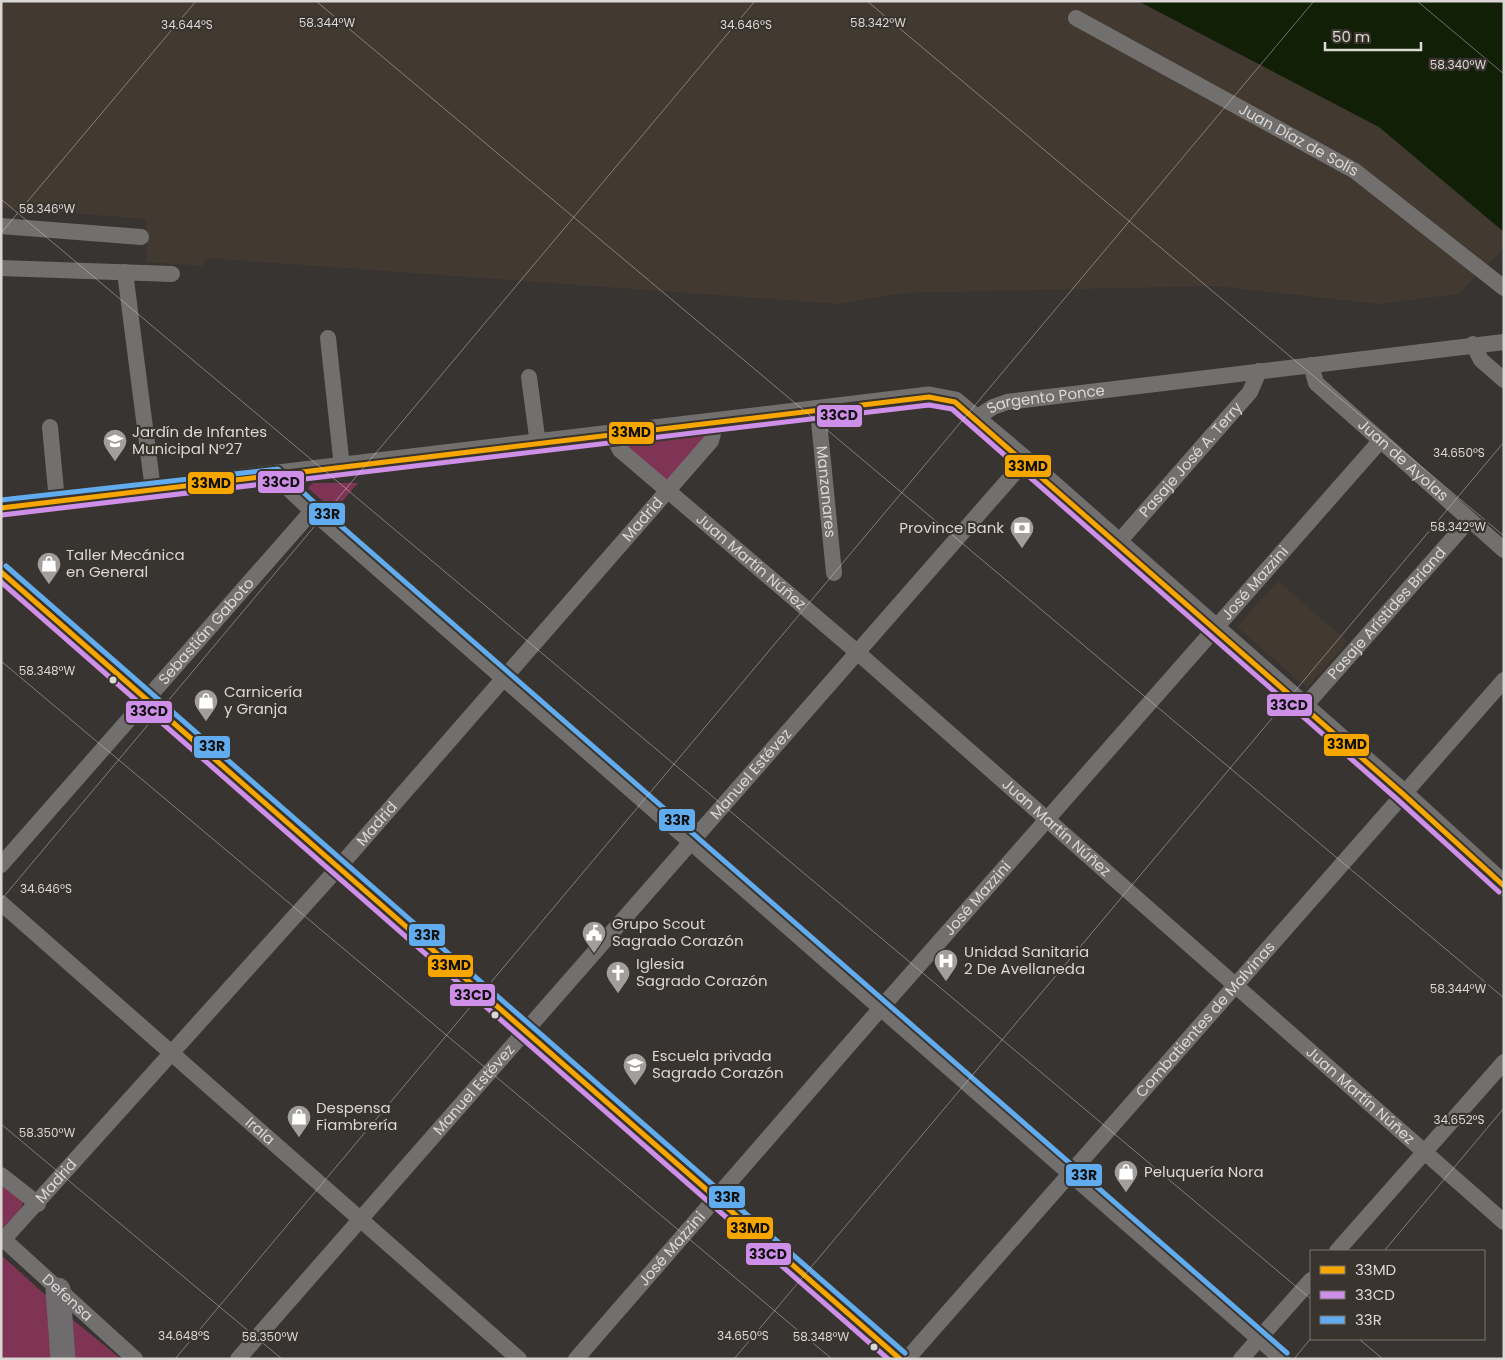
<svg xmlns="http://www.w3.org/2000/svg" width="1505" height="1360" font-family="Poppins,sans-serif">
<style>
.built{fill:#423930}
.green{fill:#803455}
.water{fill:#121f07}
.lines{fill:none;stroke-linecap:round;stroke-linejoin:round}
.minor{stroke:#71706e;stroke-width:16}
.major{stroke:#72706e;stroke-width:21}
.highway{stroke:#6e6c6c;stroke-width:25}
.bus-1-casing{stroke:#3a342f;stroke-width:9}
.bus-2-casing{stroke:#3a342f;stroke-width:9}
.bus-3-casing{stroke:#3a342f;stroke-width:9}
.bus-1{stroke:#f7a600;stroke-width:5}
.bus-2{stroke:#ce8fe9;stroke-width:5}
.bus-3{stroke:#60acee;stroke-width:5}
.ticks{fill:none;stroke:#dbd7d4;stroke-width:1;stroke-opacity:0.45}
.bus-dot{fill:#dbd7d4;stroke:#3a342f;stroke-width:2}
.labels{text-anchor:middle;stroke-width:4.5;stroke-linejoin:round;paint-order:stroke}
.street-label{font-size:15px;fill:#dbd7d4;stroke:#3a342f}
.poi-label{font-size:15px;fill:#dbd7d4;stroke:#3a342f;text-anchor:start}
.ticks-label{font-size:12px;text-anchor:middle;fill:#dbd7d4;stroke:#3a342f;stroke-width:4.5;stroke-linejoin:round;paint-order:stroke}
.line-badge{stroke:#3a342f;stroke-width:2}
.pale-badge-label{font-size:14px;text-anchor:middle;font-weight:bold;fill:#111}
</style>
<rect width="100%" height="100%" fill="#373432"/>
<g class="built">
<path d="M1,1h1137l241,126 125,105v16l-46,46 -79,10 -164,-18 -312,7 -63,11 -634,-46 -3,8 -56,-4 -1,-43 -145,-11z"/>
<path d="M1278,581l70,61 -41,46 -70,-61z"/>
</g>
<g class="green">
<path d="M716,422l-48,68 -52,-46z"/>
<path d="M313,483h45l-24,28 -26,-23z"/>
<path d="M1,1180l19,17 3,6 -2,5 -20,22z"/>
<path d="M1,1255l50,45 6,59h-56z"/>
<path d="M72,1319l49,40h-48z"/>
</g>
<path class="water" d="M1138,1h366v231l-125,-105z"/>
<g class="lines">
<g class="minor">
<path id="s1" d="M1076,18l279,153 149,117"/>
<path d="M1,226l140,11"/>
<path d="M1,268l171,6"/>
<path d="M125,272l28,218"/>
<path d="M328,338l14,129"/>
<path d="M1473,344l8,16 23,20"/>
<path id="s2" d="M1311,365l5,18 188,167"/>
<path d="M529,377l9,67"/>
<path id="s3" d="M818,411l16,162"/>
<path id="s4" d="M976,418l17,-11 14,-5 497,-60"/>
<path d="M50,427l7,74"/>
<path id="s5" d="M612,434l8,16 237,202 647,570"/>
<path d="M274,475l38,36 970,848"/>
<path id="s6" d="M1117,544l133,-152 9,-21"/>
<path id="s7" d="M1304,707l165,-187"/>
<path id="s8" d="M1,865l311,-354"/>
<path id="s9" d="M1,903l518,456"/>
<path d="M1,1175l37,29"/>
<path id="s10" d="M1,1237l134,122"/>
<path id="s11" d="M4,1239l335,-372 372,-426 5,-19"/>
<path d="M1337,1251l167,-189"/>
<path id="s12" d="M238,1359l787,-898"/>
<path id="s13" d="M576,1359l305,-351 500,-568"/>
<path id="s14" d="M907,1359l597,-679"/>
<path d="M1241,1359l70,-79"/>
</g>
<g class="major">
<path d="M1,508l928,-111 26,5 70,59 378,333 101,92"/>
<path d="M1,572l899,787"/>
</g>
<path class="highway" d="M58,1290l5,69"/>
<defs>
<g id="bus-1">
<path d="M1,508l928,-111 26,5 448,392 101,92"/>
<path d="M1,572l899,787"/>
</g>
<g id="bus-2">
<path d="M2,515l927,-110 23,4 446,391 101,92"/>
<path d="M1,582l887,777"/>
</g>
<g id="bus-3">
<path d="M1,500l277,-31 39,36 970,848"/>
<path d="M6,566l899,787"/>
</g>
</defs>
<use href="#bus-1" class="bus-1-casing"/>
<use href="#bus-2" class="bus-2-casing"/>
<use href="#bus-3" class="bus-3-casing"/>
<use href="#bus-1" class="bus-1"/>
<use href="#bus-2" class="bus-2"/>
<use href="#bus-3" class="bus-3"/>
</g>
<path class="ticks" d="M316,1l1188,997M867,1l637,535M1417,1l87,73M1,199l1310,1100M1,233l195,-232M1,661l831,698M1,900l754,-899M1,1124l281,235M1384,1251l120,-143M1359,1339l24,20M175,1359l1139,-1358M734,1359l770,-917M1294,1359l17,-21"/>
<defs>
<symbol id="school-pin" viewBox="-11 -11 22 30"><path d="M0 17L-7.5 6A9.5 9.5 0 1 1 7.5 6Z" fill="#a29e9b" stroke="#3a342f"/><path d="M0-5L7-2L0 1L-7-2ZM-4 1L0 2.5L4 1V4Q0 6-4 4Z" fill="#fff"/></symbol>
<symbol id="bank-pin" viewBox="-11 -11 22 30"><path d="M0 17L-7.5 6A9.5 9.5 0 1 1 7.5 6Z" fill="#a29e9b" stroke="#3a342f"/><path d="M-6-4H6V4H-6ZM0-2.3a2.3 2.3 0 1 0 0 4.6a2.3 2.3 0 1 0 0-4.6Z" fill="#fff"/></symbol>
<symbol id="shop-pin" viewBox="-11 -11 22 30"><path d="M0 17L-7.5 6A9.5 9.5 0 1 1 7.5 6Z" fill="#a29e9b" stroke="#3a342f"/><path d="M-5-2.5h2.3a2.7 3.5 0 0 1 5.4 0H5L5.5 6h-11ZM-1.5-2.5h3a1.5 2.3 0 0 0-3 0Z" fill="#fff"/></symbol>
<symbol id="civic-pin" viewBox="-11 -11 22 30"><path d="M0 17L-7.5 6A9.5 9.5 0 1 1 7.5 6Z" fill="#a29e9b" stroke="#3a342f"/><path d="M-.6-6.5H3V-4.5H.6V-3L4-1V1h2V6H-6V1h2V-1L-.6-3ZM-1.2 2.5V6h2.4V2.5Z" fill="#fff"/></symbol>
<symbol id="hospital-pin" viewBox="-11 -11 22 30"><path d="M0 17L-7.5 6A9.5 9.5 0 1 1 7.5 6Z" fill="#a29e9b" stroke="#3a342f"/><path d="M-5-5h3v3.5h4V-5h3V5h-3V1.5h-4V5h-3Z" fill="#fff"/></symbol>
<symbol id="church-pin" viewBox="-11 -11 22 30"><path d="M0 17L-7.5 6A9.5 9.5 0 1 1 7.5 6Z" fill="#a29e9b" stroke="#3a342f"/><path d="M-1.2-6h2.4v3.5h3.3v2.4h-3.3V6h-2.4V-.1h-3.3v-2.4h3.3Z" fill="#fff"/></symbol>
</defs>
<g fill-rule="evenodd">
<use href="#school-pin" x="101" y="427" width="28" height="38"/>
<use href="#bank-pin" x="1008" y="514" width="28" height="38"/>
<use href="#shop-pin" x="35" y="550" width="28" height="38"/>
<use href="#shop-pin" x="192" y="687" width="28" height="38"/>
<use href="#civic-pin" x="580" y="919" width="28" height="38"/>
<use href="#hospital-pin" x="932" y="947" width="28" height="38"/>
<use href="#church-pin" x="604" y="959" width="28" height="38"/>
<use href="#school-pin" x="621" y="1051" width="28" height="38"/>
<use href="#shop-pin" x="285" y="1103" width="28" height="38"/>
<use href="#shop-pin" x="1112" y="1158" width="28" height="38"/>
</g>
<g class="bus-dot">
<circle cx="113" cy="680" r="4.5"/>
<circle cx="495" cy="1015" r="4.5"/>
<circle cx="874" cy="1347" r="4.5"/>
</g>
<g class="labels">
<g class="street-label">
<text dy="5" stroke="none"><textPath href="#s1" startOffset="254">Juan Díaz de Solís</textPath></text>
<text dy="5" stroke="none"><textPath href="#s4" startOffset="74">Sargento Ponce</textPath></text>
<text dy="5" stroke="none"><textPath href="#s6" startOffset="112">Pasaje José A. Terry</textPath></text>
<text dy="5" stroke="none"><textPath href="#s2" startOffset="135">Juan de Ayolas</textPath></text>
<text dy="5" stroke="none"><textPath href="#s3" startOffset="81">Manzanares</textPath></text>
<text dy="5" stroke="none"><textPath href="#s11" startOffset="962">Madrid</textPath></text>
<text dy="5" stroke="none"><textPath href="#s5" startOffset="190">Juan Martín Núñez</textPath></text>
<text dy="5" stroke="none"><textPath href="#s13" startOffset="1031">José Mazzini</textPath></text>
<text dy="5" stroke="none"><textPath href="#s7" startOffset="125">Pasaje Arístides Briand</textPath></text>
<text dy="5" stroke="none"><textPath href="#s8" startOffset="311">Sebastián Gaboto</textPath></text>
<text dy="5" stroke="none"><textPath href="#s12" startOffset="778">Manuel Estévez</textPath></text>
<text dy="5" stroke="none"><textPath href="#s11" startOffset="558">Madrid</textPath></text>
<text dy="5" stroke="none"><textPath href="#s5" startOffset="595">Juan Martín Núñez</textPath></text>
<text dy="5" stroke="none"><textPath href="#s13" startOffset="611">José Mazzini</textPath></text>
<text dy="5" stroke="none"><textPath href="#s14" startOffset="452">Combatientes de Malvinas</textPath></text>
<text dy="5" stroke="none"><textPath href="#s12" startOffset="358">Manuel Estévez</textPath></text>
<text dy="5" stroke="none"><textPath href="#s5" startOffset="1000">Juan Martín Núñez</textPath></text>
<text dy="5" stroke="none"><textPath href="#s9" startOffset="345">Irala</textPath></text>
<text dy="5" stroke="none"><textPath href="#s11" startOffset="78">Madrid</textPath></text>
<text dy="5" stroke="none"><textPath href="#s13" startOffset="146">José Mazzini</textPath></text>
<text dy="5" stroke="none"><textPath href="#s10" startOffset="90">Defensa</textPath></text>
</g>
<g class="poi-label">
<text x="132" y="437">Jardín de Infantes<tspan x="132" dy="17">Municipal N°27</tspan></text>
<text x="1004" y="533" text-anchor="end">Province Bank</text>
<text x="66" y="560">Taller Mecánica<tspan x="66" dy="17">en General</tspan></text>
<text x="224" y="697">Carnicería<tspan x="224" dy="17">y Granja</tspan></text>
<text x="612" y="929">Grupo Scout<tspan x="612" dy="17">Sagrado Corazón</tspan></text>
<text x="964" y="957">Unidad Sanitaria<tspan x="964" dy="17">2 De Avellaneda</tspan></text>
<text x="636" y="969">Iglesia<tspan x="636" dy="17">Sagrado Corazón</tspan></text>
<text x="652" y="1061">Escuela privada<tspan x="652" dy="17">Sagrado Corazón</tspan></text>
<text x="316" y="1113">Despensa<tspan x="316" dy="17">Fiambrería</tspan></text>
<text x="1144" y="1177">Peluquería Nora</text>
</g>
</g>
<g class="ticks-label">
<text x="327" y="27">58.344°W</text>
<text x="878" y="27">58.342°W</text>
<text x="187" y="29">34.644°S</text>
<text x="746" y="29">34.646°S</text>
<text x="1458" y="69">58.340°W</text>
<text x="47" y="213">58.346°W</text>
<text x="1459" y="457">34.650°S</text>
<text x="1458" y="531">58.342°W</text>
<text x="47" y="675">58.348°W</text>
<text x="46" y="893">34.646°S</text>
<text x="1458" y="993">58.344°W</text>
<text x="1459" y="1124">34.652°S</text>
<text x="47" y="1137">58.350°W</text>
<text x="184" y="1340">34.648°S</text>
<text x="743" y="1340">34.650°S</text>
<text x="270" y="1341">58.350°W</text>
<text x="821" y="1341">58.348°W</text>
</g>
<g class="line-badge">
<rect x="816" y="404" width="47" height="24" rx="5" fill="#ce8fe9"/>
<rect x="608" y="421" width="47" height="24" rx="5" fill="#f7a600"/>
<rect x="1004" y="454" width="48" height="24" rx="5" fill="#f7a600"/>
<rect x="257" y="470" width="48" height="24" rx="5" fill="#ce8fe9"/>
<rect x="187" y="471" width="48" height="24" rx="5" fill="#f7a600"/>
<rect x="308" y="502" width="38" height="24" rx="5" fill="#60acee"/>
<rect x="1266" y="693" width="47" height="24" rx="5" fill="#ce8fe9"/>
<rect x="125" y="700" width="48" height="24" rx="5" fill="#ce8fe9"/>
<rect x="1323" y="733" width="47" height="24" rx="5" fill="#f7a600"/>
<rect x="193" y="735" width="38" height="24" rx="5" fill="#60acee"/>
<rect x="658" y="808" width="38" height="24" rx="5" fill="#60acee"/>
<rect x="408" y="923" width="38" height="24" rx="5" fill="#60acee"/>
<rect x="427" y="954" width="47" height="24" rx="5" fill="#f7a600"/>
<rect x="449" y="983" width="47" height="24" rx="5" fill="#ce8fe9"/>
<rect x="1065" y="1163" width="38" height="24" rx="5" fill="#60acee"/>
<rect x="708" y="1185" width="38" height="24" rx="5" fill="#60acee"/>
<rect x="726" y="1216" width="48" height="24" rx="5" fill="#f7a600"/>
<rect x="745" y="1242" width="47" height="24" rx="5" fill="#ce8fe9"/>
</g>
<g class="pale-badge-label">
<text x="839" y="420">33CD</text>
<text x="631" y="437">33MD</text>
<text x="1028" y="471">33MD</text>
<text x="281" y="487">33CD</text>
<text x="211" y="488">33MD</text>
<text x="327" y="519">33R</text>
<text x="1289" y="710">33CD</text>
<text x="149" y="716">33CD</text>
<text x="1347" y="749">33MD</text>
<text x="212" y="751">33R</text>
<text x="677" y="825">33R</text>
<text x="427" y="940">33R</text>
<text x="451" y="970">33MD</text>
<text x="473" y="1000">33CD</text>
<text x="1084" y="1180">33R</text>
<text x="727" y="1202">33R</text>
<text x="750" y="1233">33MD</text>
<text x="768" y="1259">33CD</text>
</g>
<rect width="1505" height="1360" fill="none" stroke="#dbd7d4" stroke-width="5"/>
<rect x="1310" y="1250" width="175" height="90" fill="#3a342f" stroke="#7a7571"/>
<rect x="1320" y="1266" width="25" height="8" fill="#f7a600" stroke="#7a7571"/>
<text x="1355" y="1275" font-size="15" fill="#dbd7d4">33MD</text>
<rect x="1320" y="1291" width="25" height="8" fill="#ce8fe9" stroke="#7a7571"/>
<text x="1355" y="1300" font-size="15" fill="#dbd7d4">33CD</text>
<rect x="1320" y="1316" width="25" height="8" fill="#60acee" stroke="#7a7571"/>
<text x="1355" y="1325" font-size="15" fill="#dbd7d4">33R</text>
<path d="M1325 42v8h96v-8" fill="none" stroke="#dbd7d4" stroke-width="2.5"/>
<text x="1332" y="42" font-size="15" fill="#dbd7d4" stroke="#3a342f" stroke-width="4" paint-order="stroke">50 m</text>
</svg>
